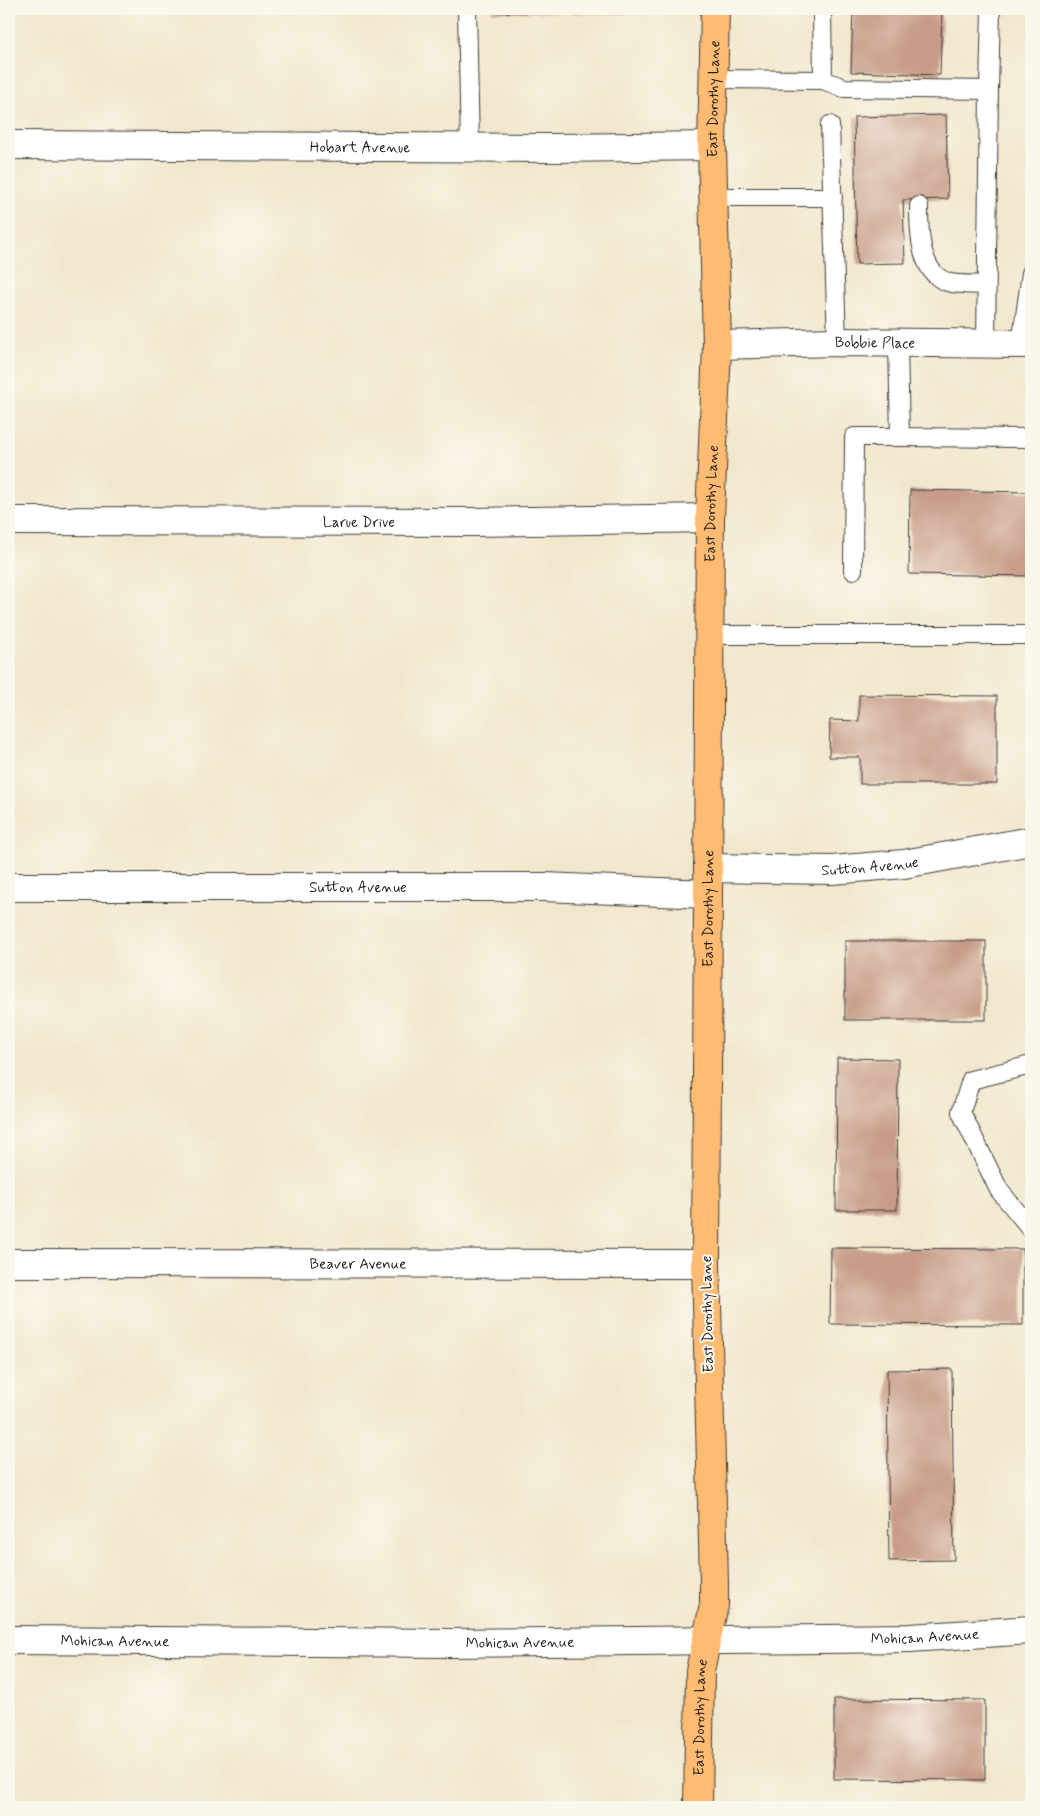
<svg xmlns="http://www.w3.org/2000/svg" width="1040" height="1816" font-family="Mynerve,sans-serif">
<style>
.building{fill:#c89c88}
.lines{fill:none;stroke-linecap:round;stroke-linejoin:round}
.service-casing{stroke:#3c3a36;stroke-width:20}
.minor-casing{stroke:#3c3a36;stroke-width:30}
.primary-casing{stroke:#3c3a36;stroke-width:30}
.service{stroke:#fff;stroke-width:18}
.minor{stroke:#fff;stroke-width:28}
.primary{stroke:#ffbb71;stroke-width:28}
.labels{text-anchor:middle;stroke-width:4;stroke-linejoin:round;paint-order:stroke}
.street-label{font-size:15px;fill:#1c1c1c;stroke:#fbf7ec}
</style>
<rect width="100%" height="100%" fill="#fbf7ec"/>
<filter id="ink" filterUnits="userSpaceOnUse"><feTurbulence type="fractalNoise" baseFrequency=".02" numOctaves="2"/><feDisplacementMap in="SourceGraphic" scale="10" xChannelSelector="R" yChannelSelector="G"/><feConvolveMatrix kernelMatrix="1 2 1 2 8 2 1 2 1" color-interpolation-filters="sRGB"/></filter>
<filter id="wash" filterUnits="userSpaceOnUse"><feTurbulence type="fractalNoise" baseFrequency=".0096" numOctaves="4" result="noise"/><feDisplacementMap in="SourceGraphic" scale="20" xChannelSelector="R" yChannelSelector="G"/><feGaussianBlur stdDeviation="1.12" result="paint"/><feColorMatrix in="noise" values="0 0 0 0 0 0 0 0 0 0 0 0 0 0 0 0 0 1.4 0 .05"/><feComposite in="paint" operator="in"/></filter>
<g filter="url(#wash)">
<rect width="100%" height="100%" fill="#f1e7cc"/>
<g id="blocks">
<g class="building">
<path d="M492,9h137v5l-137,-2z"/>
<path d="M853,9h89l-2,66 -89,-3z"/>
<path d="M946,115l2,84 -45,1 2,63 -48,1 -3,-147z"/>
<path d="M910,490l121,2v84l-122,-2z"/>
<path d="M859,695l138,1v88h-137v-27h-31l1,-37 29,1z"/>
<rect x="845" y="941" width="141" height="79"/>
<path d="M837,1058l61,1 -1,151h-61z"/>
<path d="M831,1248l192,1v76l-193,-1z"/>
<path d="M952,1369l2,191 -65,1 -2,-191z"/>
<path d="M834,1699l151,1v80l-151,-1z"/>
</g>
</g>
</g>
<g filter="url(#ink)">
<use href="#blocks" fill-opacity="0" stroke="#3c3a36" stroke-width="1"/>
<g class="lines">
<defs>
<g id="service">
<path d="M467,9l3,139"/>
<path d="M822,9l1,71 21,8 145,2 2,-81"/>
<path d="M713,79l110,1"/>
<path d="M830,125l7,217"/>
<path d="M714,197h119"/>
<path d="M919,206c0,25 0,70 32,77 11,2 24,1 35,2"/>
<path d="M898,343l2,94 131,1"/>
<path d="M986,343l3,-253"/>
<path d="M1021,344l10,-71"/>
<path d="M853,570l1,-133h46"/>
<path d="M709,635h322"/>
<path d="M1031,1065l-60,15 -10,32 38,78 32,39"/>
</g>
<g id="minor">
<path id="s1" d="M9,145l544,3 159,-2"/>
<path id="s2" d="M717,345l120,-3 194,2"/>
<path id="s3" d="M9,521l467,1 234,-4"/>
<path id="s4" d="M708,868l124,2 72,-6 127,-23"/>
<path id="s5" d="M9,887h536l162,7"/>
<path id="s6" d="M9,1263l697,1"/>
<path id="s7" d="M9,1640l442,3 459,-5 121,-8"/>
</g>
<g id="primary">
<path id="s8" d="M698,1807l2,-136 14,-66v-22l-8,-319 4,-746 7,-173 -5,-199 3,-137"/>
</g>
</defs>
<use href="#service" class="service-casing"/>
<use href="#minor" class="minor-casing"/>
<use href="#primary" class="primary-casing"/>
<use href="#service" class="service"/>
<use href="#minor" class="minor"/>
<use href="#primary" class="primary"/>
</g>
</g>
<g class="labels">
<g class="street-label">
<text dy="5" stroke="none"><textPath href="#s8" startOffset="1710">East Dorothy Lane</textPath></text>
<text dy="5" stroke="none"><textPath href="#s1" startOffset="351">Hobart Avenue</textPath></text>
<text dy="5" stroke="none"><textPath href="#s2" startOffset="158">Bobbie Place</textPath></text>
<text dy="5" stroke="none"><textPath href="#s8" startOffset="1305">East Dorothy Lane</textPath></text>
<text dy="5" stroke="none"><textPath href="#s3" startOffset="350">Larue Drive</textPath></text>
<text dy="5" stroke="none"><textPath href="#s4" startOffset="162">Sutton Avenue</textPath></text>
<text dy="5" stroke="none"><textPath href="#s5" startOffset="349">Sutton Avenue</textPath></text>
<text dy="5" stroke="none"><textPath href="#s8" startOffset="900">East Dorothy Lane</textPath></text>
<text dy="5" stroke="none"><textPath href="#s6" startOffset="349">Beaver Avenue</textPath></text>
<text transform="translate(707 1314) rotate(-91)" y="5">East Dorothy Lane</text>
<text dy="5" stroke="none"><textPath href="#s7" startOffset="916">Mohican Avenue</textPath></text>
<text dy="5" stroke="none"><textPath href="#s7" startOffset="106">Mohican Avenue</textPath></text>
<text dy="5" stroke="none"><textPath href="#s7" startOffset="511">Mohican Avenue</textPath></text>
<text dy="5" stroke="none"><textPath href="#s8" startOffset="90">East Dorothy Lane</textPath></text>
</g>
</g>
<rect width="1040" height="1816" fill="none" stroke="#fbf7ec" stroke-width="30"/>
</svg>
